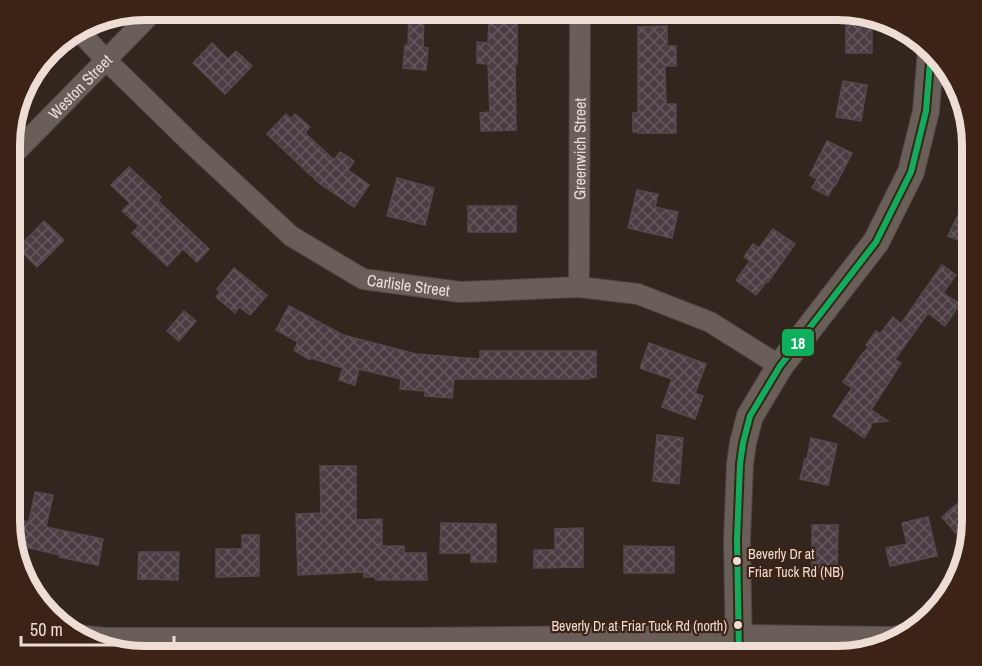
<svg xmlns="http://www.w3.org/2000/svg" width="982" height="666" font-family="'Archivo Narrow',sans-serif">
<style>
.building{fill:url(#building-cross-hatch);stroke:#534a4b;stroke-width:1.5}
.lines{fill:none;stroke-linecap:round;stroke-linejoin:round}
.minor-casing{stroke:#50443e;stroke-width:22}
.tertiary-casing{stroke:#50443e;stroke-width:28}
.minor{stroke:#695e58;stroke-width:20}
.tertiary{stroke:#695e58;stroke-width:26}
.bus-1-casing{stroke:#3c2315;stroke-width:10}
.bus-1{stroke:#0daf5c;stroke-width:6}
.bus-dot{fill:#eeddd4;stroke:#3c2315;stroke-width:2}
.labels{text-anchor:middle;stroke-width:4.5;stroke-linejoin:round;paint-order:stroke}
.bus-label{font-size:14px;fill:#eeddd4;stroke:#3c2315;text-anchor:start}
.street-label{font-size:16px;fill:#eeddd4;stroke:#3c2315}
.rim{fill:none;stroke:#eeddd4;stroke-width:8}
.line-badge{stroke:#3c2315;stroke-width:2}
.badge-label{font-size:16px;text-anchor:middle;font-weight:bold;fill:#fff}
</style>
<defs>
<pattern id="building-cross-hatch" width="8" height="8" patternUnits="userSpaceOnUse" patternTransform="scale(1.5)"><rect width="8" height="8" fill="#4c3d44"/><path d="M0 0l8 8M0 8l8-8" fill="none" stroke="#66595e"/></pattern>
</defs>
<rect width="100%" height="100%" fill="#33261e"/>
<g class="building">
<path d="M409,13h15l-1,34 5,1 -2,22 -23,-2 2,-23 3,1z"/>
<path d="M846,14h11l15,5v34h-26z"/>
<path d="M489,20l28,1v43h-2l1,66 -35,1 -1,-18 10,-1 -2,-48 -11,-1v-21l11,1z"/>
<path d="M667,26v20h9v20h-11l1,38h10v29h-38v-1h-5v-19h5v-86z"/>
<path d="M212,43l16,16 8,-8 16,15 -27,28 -32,-31z"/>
<path d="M843,81l24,4 -6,36 -25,-4z"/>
<path d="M286,114l5,5 4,-5 15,13 -5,6 29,27 6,-8 14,9 -6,9 21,15 -15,22 -35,-24 -52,-49z"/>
<path d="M827,141l25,12 -17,33 -1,-1 -6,11 -16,-8 5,-9 -7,-4z"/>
<path d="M129,167l32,30 -3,4 51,48 -12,13 -14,-13 -16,17 -35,-33 7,-7 -17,-15 8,-8 -19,-18z"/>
<path d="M397,178l37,10 -9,37 -38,-9z"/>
<path d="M973,184v62l-25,-10z"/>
<path d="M637,190l21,4 -3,13 23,5 -6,26 -44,-10z"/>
<rect x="468" y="206" width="48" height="26"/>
<path d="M44,221l20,19 -27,27 -19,-19z"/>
<path d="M773,229l22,15 -27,38h-2l-10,13 -20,-15 14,-19 -6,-4 9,-13 6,4z"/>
<path d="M942,265l14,10 -13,18 17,11 -15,22 -17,-13 -33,46 6,4 -30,47 17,11 -17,2v4l-7,11 -31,-22 19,-28 -9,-6 19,-28 7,-7 -3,-2 10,-14 4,3 13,-17 8,7z"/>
<path d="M234,268l33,27 -17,20 -11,-8 -4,6 -19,-16 4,-5 -3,-3z"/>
<path d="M289,306l54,29 73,19 64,5v-8h116v26l-7,1v1h-135l-2,19 -27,-2v-5l-25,-2 1,-10 -42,-10 -4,16 -16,-5 4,-12 -32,-10 -1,2 -16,-10 4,-8 -22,-12z"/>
<path d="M184,311l12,10 -17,20 -12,-10z"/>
<path d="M649,343l57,21 -11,29 8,3 -8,23 -33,-12 10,-28 -32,-11z"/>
<path d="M657,435l26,3 -4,46 -26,-3z"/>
<path d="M811,438l26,6 -9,41 -28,-6 5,-20h2z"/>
<path d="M320,466h36v54l26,-1v27h22v7h22l1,27h-51l-1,-3h-11v-5l-66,3 -2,-61 25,-1z"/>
<path d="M35,492l18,3 -7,32 57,12 -5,26 -39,-8 1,-2 -48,-11 -2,-6v-20l19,4z"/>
<path d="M964,498l9,10v22l-6,16 -25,-29z"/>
<path d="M928,517l9,39 -47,10 -4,-18 21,-4 -5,-21z"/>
<path d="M441,523l55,1v38h-25v-9h-31z"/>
<path d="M812,525h26l-1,48 -25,-1z"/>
<path d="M583,528v39l-49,1v-18h21v-21z"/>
<path d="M242,535h17v41l-43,1v-28h26z"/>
<path d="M624,546l50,1v26h-50z"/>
<path d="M139,552h40l-1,28 -40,-1z"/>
</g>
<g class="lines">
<defs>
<g id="minor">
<path id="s1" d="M78,30l28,30 87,85 98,91 72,43 97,13 119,-5 59,7 72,28 70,44"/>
<path id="s2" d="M10,158l139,-142"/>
<path id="s3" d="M579,287l1,-275"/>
<path d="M77,635l28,3h298l336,-3 152,2 17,-3"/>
</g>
<path id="tertiary" d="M739,657l-2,-117 3,-76 3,-21 7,-27 30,-50 96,-124 35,-70 15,-61 5,-61"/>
</defs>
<use href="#minor" class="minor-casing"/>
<use href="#tertiary" class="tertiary-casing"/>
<use href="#minor" class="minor"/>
<use href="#tertiary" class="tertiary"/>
<defs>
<path id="bus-1" d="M739,657l-2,-117 3,-76 3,-21 7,-27 30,-50 96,-124 35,-70 15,-61 5,-61"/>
</defs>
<use href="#bus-1" class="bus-1-casing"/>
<use href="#bus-1" class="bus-1"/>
</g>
<g class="bus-dot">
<circle cx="737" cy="561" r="5"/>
<circle cx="738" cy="625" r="5"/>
</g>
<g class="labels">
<g class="bus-label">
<text x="748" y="559">Beverly Dr at<tspan x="748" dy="18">Friar Tuck Rd (NB)</tspan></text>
<text x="727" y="631" text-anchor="end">Beverly Dr at Friar Tuck Rd (north)</text>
</g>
<g class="street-label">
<text dy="6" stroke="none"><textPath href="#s2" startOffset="100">Weston Street</textPath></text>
<text dy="6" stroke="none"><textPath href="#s3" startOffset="138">Greenwich Street</textPath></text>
<text dy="6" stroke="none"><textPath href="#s1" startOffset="426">Carlisle Street</textPath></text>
</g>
</g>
<path d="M0 0H982V666H0ZM145 20H837A125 125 0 0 1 962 145V521A125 125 0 0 1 837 646H145A125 125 0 0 1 20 521V145A125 125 0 0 1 145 20Z" fill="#3c2315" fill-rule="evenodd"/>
<path class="rim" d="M145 20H837A125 125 0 0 1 962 145V521A125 125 0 0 1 837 646H145A125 125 0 0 1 20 521V145A125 125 0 0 1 145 20Z"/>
<rect class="line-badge" x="781" y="328" width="34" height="29" rx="6" fill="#0daf5c"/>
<g class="badge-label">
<text x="798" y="349">18</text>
</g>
<path d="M21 636v9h153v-9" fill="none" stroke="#eeddd4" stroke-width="3"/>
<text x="30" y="636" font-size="18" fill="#eeddd4" stroke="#3c2315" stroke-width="4.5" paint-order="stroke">50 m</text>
</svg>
